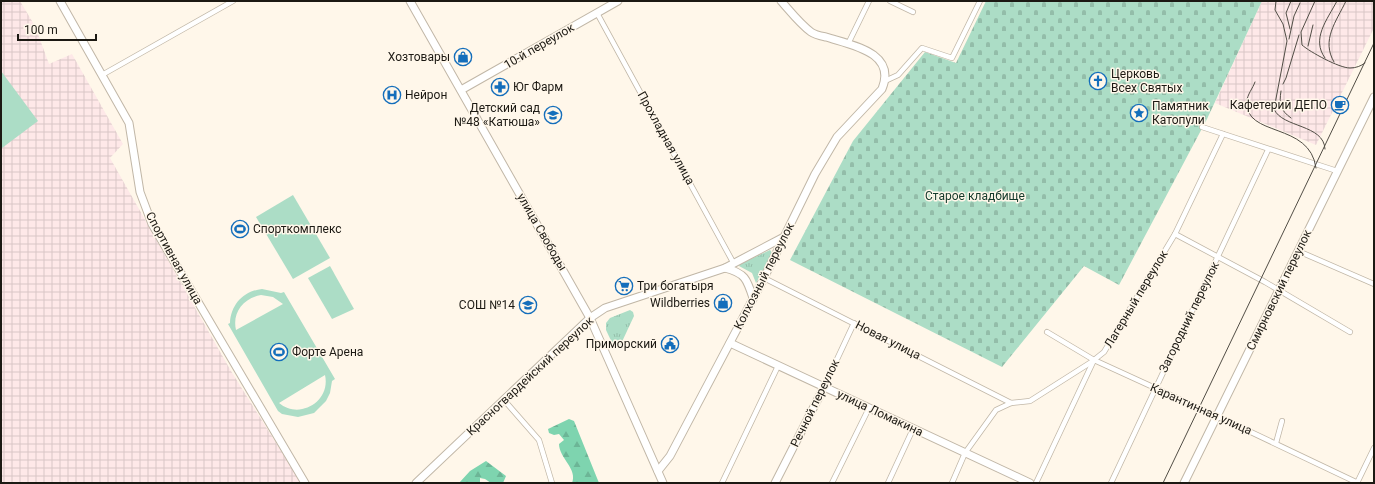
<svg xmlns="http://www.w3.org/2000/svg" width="1375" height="484" font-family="Roboto,sans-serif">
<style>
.industrial{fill:url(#industrial-grid)}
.grass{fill:#acddc6;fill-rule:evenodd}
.forest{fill:url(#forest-firs)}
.cemetery{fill:url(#cemetery-stones)}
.park{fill:url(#park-tufts)}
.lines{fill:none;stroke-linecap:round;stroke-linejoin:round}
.street-casing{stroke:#c1b7a7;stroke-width:6}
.secondary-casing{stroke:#c1b7a7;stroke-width:9}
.street{stroke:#fff;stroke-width:4.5}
.secondary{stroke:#fff;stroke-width:7}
.tram{stroke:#514d45;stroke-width:1}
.labels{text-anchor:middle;stroke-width:3;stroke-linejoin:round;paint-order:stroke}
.street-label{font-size:12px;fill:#1c1913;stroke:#fff7ea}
.poi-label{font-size:12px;fill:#1c1913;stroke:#fff7ea;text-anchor:start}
.park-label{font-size:12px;fill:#13392a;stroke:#fff7ea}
</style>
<defs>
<pattern id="industrial-grid" width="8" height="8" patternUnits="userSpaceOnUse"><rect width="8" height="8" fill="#fee8e8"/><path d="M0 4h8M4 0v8" fill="none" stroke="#d9c6c6"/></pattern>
<pattern id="forest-firs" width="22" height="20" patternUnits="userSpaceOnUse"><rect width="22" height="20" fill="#7ed4af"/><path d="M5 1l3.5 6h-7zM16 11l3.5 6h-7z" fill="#6cb596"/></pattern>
<pattern id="cemetery-stones" width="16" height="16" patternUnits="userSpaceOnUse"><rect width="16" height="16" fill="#acddc6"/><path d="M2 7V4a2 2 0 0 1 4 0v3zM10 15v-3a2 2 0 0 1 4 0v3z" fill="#93bda9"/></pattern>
<pattern id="park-tufts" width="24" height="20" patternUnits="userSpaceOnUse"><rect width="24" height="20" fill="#acddc6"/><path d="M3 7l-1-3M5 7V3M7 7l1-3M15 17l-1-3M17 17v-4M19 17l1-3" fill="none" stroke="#93bda9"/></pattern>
</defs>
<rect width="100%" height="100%" fill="#fff7ea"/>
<g class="industrial">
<path d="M1,1h19l15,25 14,38 23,-10 51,90 -13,14 121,213 70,112h-300z"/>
<path d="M1262,1h112v27l-58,117 -101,-42z"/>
</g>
<g class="grass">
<path d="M1,71l37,50 -36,27 -1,-1z"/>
<path d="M293,195l37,63 -37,21 -37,-62z"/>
<path d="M330,266l24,43 -22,10 -24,-41z"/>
<path d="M262,289l19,4 3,-1 51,87 -3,2 -2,12 -4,8 -12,12 -16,4 -16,-3 -4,-3 -50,-87 2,-1c1,-19 14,-32 32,-34zM261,295l12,2 10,7 -47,26c-4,-17 7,-32 25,-35zM325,375c6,27 -26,45 -46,28z"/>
</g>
<g class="forest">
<path d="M569,419l5,2 25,62h-27c6,-14 -13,-25 -13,-39l5,-4 -5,-6 -5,1 -5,-2 -1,-4z"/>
<path d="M486,461l20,15 -3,7h-12l-6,-4 -5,-1v5h-21l11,-12z"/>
</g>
<path class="cemetery" d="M986,1h276l-55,118 -88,166 -35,-19 -82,101 -212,-107 63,-119 72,-89 31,11z"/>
<g class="park">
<path d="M770,250l3,4 -17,29 -4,-10 -13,-7 1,-2z"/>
<path d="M630,310l3,2 1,4 -14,30 -6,1 -8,-17v-7l4,-5z"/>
</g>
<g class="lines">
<defs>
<g id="street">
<path d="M890,1l23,11"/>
<path d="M597,13l137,251"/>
<path d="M848,44l21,-43"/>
<path d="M102,75l131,-74"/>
<path d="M885,81l13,-6 24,-27 30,10 28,-57"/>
<path d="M1202,127l135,44"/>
<path d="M1175,234l90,48 85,50"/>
<path d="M1298,251l76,33"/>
<path d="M764,278l247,125"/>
<path d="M1047,332l47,28 142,65 122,58"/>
<path d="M824,387l30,-64"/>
<path d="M504,400l35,40 13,43"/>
<path d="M1276,443l6,-22"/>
<path d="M722,483l56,-117"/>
<path d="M832,483l37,-75"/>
<path d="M888,483l25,-54"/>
<path d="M952,483l13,-30 31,-43 15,-7 19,-2 63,-40"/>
<path d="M1036,483l58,-123 10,-8 71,-118 48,-100"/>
<path d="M1111,483l157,-333"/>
<path d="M1357,483l17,-35"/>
</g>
<g id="secondary">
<path d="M60,1l69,122 11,69 12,32 153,259"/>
<path d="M410,1l180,317 73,165"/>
<path d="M461,90l157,-89"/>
<path d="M725,268l57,-30"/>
<path d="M730,343l300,140"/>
<path d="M658,471l12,-15 94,-178 51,-104 22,-37 45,-48c15,-37 -31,-44 -56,-52 -5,-1 -11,-2 -15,-5 -11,-8 -21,-21 -30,-31"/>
<path d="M416,483l174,-165 15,-10 120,-40c20,5 22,11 28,30"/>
<path d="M775,483l49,-96"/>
<path d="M1184,483l190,-386"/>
</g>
</defs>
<use href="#street" class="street-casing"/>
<use href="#secondary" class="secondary-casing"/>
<use href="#street" class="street"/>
<use href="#secondary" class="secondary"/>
<g class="tram">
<path d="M1276,1l-1,9 8,14 4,17 -13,68c8,19 50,15 51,40"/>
<path d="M1315,1l-14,31 1,13c8,7 37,23 48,23 6,0 11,-2 15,-5"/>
<path d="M1290,29l-4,-16 5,-12"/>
<path d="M1289,39l5,-23 6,-13"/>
<path d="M1308,46l5,-21"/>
<path d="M1325,58c-14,-19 2,-38 12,-57"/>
<path d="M1334,62c-13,-22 2,-40 12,-61"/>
<path d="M1255,82c-2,6 -8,13 -8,19 -3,37 63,20 69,67"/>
<path d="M1283,84l3,-6 13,-43"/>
<path d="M1281,91c-2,13 -1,19 10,27"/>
<path d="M1163,483l211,-440"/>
</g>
</g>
<defs>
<symbol id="shop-ring" viewBox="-11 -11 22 22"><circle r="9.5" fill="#fff7ea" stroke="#146ebb" stroke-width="1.5"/><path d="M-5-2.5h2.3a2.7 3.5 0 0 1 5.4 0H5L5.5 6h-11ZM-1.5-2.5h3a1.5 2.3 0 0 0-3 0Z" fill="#146ebb"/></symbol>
<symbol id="church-ring" viewBox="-11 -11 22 22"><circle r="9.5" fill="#fff7ea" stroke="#146ebb" stroke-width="1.5"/><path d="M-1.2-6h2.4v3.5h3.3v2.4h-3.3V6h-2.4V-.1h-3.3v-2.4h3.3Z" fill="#146ebb"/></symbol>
<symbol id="pharmacy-ring" viewBox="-11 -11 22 22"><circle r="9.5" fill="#fff7ea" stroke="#146ebb" stroke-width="1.5"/><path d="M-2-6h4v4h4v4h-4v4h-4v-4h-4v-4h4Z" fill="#146ebb"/></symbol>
<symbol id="hospital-ring" viewBox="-11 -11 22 22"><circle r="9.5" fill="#fff7ea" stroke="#146ebb" stroke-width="1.5"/><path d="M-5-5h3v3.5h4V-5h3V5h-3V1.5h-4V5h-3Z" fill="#146ebb"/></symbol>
<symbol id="cafe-ring" viewBox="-11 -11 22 22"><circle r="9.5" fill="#fff7ea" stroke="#146ebb" stroke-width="1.5"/><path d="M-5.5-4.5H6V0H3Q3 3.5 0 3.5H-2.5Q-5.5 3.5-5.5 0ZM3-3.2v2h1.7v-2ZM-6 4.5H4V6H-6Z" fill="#146ebb"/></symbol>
<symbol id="sight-ring" viewBox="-11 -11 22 22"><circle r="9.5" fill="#fff7ea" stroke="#146ebb" stroke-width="1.5"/><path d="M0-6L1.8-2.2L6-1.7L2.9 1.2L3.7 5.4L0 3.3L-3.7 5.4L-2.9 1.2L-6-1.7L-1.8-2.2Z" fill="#146ebb"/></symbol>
<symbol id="school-ring" viewBox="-11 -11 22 22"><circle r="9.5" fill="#fff7ea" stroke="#146ebb" stroke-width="1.5"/><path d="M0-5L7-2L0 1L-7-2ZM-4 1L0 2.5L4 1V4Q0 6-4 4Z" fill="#146ebb"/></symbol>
<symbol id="stadium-ring" viewBox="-11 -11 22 22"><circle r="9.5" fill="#fff7ea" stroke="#146ebb" stroke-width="1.5"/><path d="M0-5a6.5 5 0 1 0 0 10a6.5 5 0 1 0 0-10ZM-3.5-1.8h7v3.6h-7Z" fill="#146ebb"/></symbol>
<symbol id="supermarket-ring" viewBox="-11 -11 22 22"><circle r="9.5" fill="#fff7ea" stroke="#146ebb" stroke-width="1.5"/><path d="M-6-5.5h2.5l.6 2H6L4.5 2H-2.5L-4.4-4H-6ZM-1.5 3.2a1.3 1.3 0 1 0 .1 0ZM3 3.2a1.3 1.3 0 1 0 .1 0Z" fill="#146ebb"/></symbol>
<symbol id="civic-ring" viewBox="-11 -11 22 22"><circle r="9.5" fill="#fff7ea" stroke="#146ebb" stroke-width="1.5"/><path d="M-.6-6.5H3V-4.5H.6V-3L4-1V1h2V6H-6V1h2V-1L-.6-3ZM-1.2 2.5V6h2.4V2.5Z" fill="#146ebb"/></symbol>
</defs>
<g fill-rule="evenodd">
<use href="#shop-ring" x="453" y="47" width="20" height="20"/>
<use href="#church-ring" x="1088" y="71" width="20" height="20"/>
<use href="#pharmacy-ring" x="490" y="77" width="20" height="20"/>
<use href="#hospital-ring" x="382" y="85" width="20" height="20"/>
<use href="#cafe-ring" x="1330" y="95" width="20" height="20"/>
<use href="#sight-ring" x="1129" y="103" width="20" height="20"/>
<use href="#school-ring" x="543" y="105" width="20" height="20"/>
<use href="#stadium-ring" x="230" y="219" width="20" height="20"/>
<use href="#supermarket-ring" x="614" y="276" width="20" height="20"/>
<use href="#shop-ring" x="713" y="293" width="20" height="20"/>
<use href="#school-ring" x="518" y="295" width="20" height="20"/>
<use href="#civic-ring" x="660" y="334" width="20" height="20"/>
<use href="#stadium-ring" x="269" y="342" width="20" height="20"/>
</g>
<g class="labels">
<g class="street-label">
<text transform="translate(539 46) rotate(-30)" y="4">10-й переулок</text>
<text transform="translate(666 138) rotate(61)" y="4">Прохладная улица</text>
<text transform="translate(542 232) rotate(60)" y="4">улица Свободы</text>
<text transform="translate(174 258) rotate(61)" y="4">Спортивная улица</text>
<text transform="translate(764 276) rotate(-63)" y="4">Колхозный переулок</text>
<text transform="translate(1279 290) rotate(-64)" y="4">Смирновский переулок</text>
<text transform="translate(1136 299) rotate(-59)" y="4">Лагерный переулок</text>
<text transform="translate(1189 317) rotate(-64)" y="4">Загородний переулок</text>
<text transform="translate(888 340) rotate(27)" y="4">Новая улица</text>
<text transform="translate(530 376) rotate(-43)" y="4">Красногвардейский переулок</text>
<text transform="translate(815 403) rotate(-64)" y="4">Речной переулок</text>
<text transform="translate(1201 409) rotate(24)" y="4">Карантинная улица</text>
<text transform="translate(880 413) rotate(25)" y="4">улица Ломакина</text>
</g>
<g class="poi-label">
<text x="450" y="61" text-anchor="end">Хозтовары</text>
<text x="1111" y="78">Церковь<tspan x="1111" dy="14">Всех Святых</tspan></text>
<text x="513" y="91">Юг Фарм</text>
<text x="405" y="99">Нейрон</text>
<text x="1327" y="109" text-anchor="end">Кафетерий ДЕПО</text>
<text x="1152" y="110">Памятник<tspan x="1152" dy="14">Катопули</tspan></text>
<text x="540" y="112" text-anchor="end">Детский сад<tspan x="540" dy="14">№48 «Катюша»</tspan></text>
<text x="253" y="233">Спорткомплекс</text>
<text x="637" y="290">Три богатыря</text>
<text x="710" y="307" text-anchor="end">Wildberries</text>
<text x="515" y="309" text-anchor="end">СОШ №14</text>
<text x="657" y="348" text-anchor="end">Приморский</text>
<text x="292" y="356">Форте Арена</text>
</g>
<g class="park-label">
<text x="975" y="200">Старое кладбище</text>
</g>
</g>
<rect width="1375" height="484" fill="none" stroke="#1c1913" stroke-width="4"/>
<path d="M18 34v6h78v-6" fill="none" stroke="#1c1913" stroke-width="2"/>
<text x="24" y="34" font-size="12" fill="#1c1913" stroke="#fff7ea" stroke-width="3" paint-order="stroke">100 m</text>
</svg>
